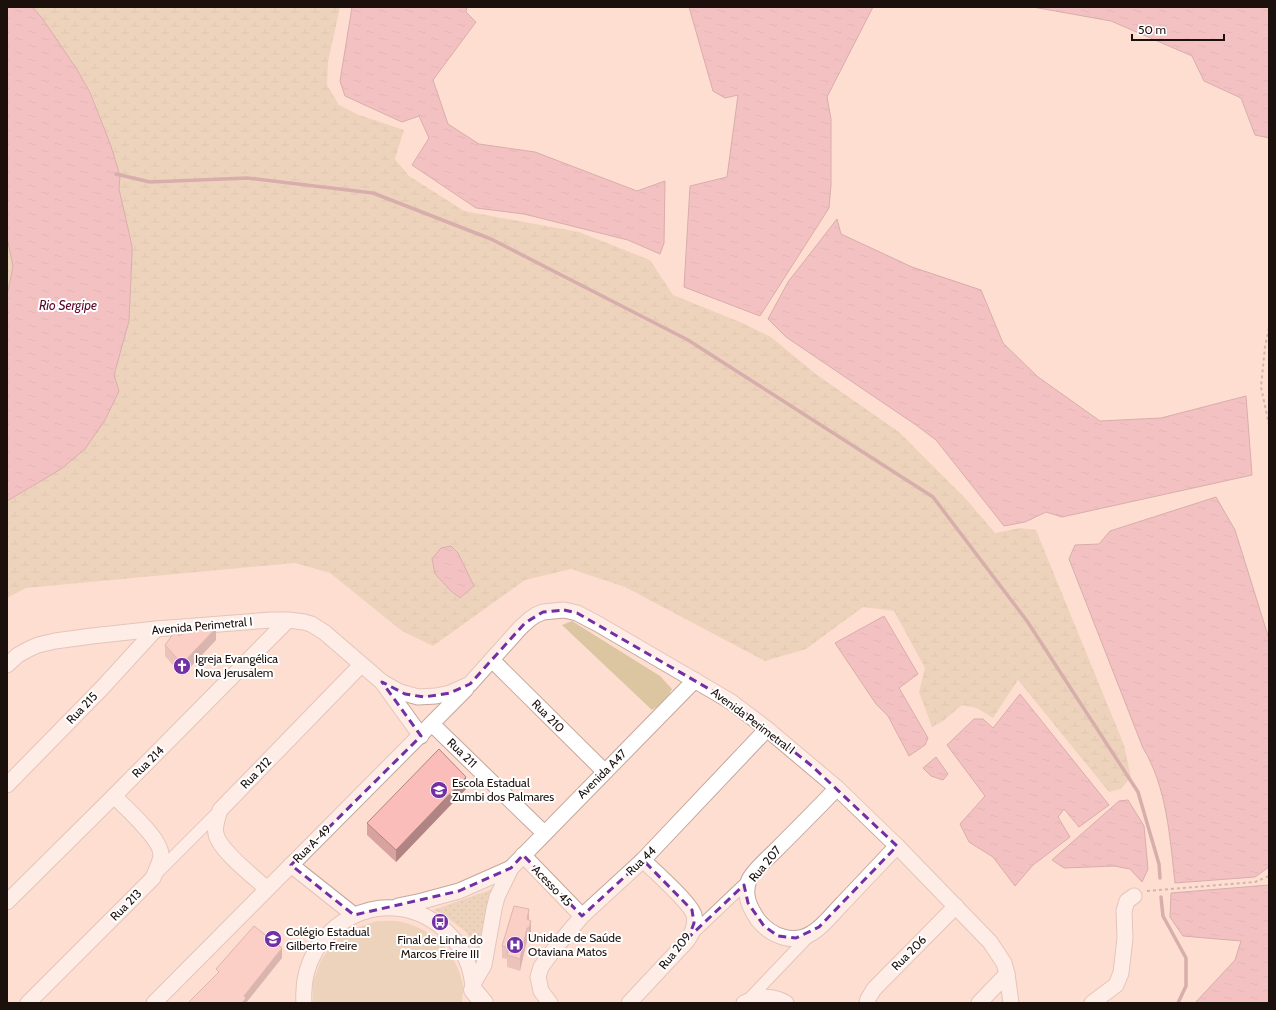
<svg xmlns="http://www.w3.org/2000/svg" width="1276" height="1010" font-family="Cabin,sans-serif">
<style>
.grass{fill:url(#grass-dots)}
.wetland{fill:url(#wetland-marsh)}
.park{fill:#dcc6a2}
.water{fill:url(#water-ripples);stroke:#aa737e}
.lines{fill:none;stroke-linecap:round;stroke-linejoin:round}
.stream{stroke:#aa737e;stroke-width:3.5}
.pedestrian-casing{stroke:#c5a69b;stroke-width:13}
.minor-casing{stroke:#c5a69b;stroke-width:17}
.tertiary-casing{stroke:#c5a69b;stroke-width:20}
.path{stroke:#9c857c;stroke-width:2;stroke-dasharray:3 3;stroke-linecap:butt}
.pedestrian{stroke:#fff;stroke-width:11}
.minor{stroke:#fff;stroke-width:15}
.tertiary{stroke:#fff;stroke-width:18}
.wall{fill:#d8a39f}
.shaded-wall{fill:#b08482}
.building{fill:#fbbdb9;stroke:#b08482}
.marked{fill:none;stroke:#7330a4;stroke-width:3;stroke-dasharray:8 5;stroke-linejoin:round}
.labels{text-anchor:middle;stroke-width:4;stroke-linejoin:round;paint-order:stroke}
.street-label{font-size:12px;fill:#1b100c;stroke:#fff}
.poi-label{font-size:12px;fill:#1b100c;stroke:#fff;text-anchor:start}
.water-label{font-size:13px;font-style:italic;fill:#5d062a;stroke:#fff}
</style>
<defs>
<pattern id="grass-dots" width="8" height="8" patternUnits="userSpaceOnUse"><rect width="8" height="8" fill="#dcc6a2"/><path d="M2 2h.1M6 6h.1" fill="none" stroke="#bca98a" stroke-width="1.8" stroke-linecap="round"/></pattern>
<pattern id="wetland-marsh" width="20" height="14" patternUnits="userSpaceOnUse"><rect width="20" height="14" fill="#dcc6a2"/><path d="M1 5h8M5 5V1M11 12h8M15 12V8" fill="none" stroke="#bca98a"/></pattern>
<pattern id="water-ripples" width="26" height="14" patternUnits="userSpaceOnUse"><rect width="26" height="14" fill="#e79eaf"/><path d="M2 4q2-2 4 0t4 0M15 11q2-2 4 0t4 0" fill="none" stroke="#c68795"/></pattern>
</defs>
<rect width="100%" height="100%" fill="#feded1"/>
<path class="grass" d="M493,889l-14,62 -13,-19 -22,-17 -11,-5z"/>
<g class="wetland">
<path d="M32,7h308l-12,55 -1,23 12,20 20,10 45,15 -9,29 14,17 55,35 115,21 71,28 23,35 67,27 31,15 46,38 82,57 68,68 28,33 25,-5 16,2 88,215 7,32 -10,12 -12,3 -91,-112 -25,38 -16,-10 -15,-3 -19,16 -11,6 -13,-35 6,-24 -31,-57 -31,-4 -57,42 -41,12 -140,-74 -54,-18 -46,11 -92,66 -31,-15 -72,-58 -35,-10 -269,25 -19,10v-97l26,-15 81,-111 15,-54 3,-66v-9l-13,-57 1,-14 -9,-29 -20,-54 -15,-24 -34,-50z"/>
<path d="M7,238l6,28 -6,30z"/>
</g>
<g class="park">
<path d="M572,621l88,55 12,13 -7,12 -13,9 -90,-85z"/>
<path d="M377,921c8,0 18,-1 25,1 31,7 55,31 61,63 1,5 -1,12 -1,18h-149v-21l8,-22 14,-19 20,-13z"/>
</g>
<g class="water">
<path d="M7,7h25l10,11 34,50 14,24 21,54 9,30 -1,13 13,57v9l-3,66 -15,54 5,16 -14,29 -20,29 -24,20 -54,32v-205l6,-30 -6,-28z"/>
<path d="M352,7h115l-1,5 10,10 -43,58 15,44 31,20 56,8 102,39 28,-10 -1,62 -4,11 -32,-14 -104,-26 -48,-6 -64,-43 17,-27 -10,-22 -17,6 -57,-26 -5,-15z"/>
<path d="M689,7h184l-46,90 4,22v66l-2,23 -69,108 -76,-29 6,-101 37,-9 11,-82 -13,3 -12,-7z"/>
<path d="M1033,7h236v131l-14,-3 -14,-37 -37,-17 -12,-25 -81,-35z"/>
<path d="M837,219l4,15 71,33 69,23 22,53 35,34 62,44 61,-3 85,-22 6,79 -190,42 -16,-5 -21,10 -21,4 -68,-86 -20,-15 -130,-88 -18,-18 20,-37z"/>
<path d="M1216,497l19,33 34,109v228l-14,10 -80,6c-5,-44 -8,-96 -32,-135l-74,-189 6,-14 24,-1 11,-13z"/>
<path d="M451,546l7,7 16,33 -14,12 -9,-7 -16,-17 -3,-15 9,-11z"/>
<path d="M884,616l34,58 -19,14 29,50 -3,7 -16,11 -21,-40 -12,-12 -41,-61z"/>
<path d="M1020,694l89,111 -30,22 -15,-18 -6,8 12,20 -37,28 -18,21 -22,-29 -24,-15 -9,-18 25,-28 -38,-51 27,-26h9l10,9z"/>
<path d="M936,757l12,17 -5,6 -12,-4 -8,-8z"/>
<path d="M1128,800l16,26 4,43 -6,13 -12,-13 -16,-3 -50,2 -12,-8 67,-59z"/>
<path d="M1269,885v118h-74l40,-43 6,-19 -58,-5 -13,-19 1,-24z"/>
</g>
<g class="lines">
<g class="stream">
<path d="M116,174l34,8 97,-4 126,15 118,46 197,101 245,157 94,124 111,171 21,72 1,14"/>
<path d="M1161,897l2,19 23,42v28l-8,17"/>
</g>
<defs>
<g id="pedestrian">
<path d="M156,874l63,-63"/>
<path d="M691,935l58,-55"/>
<path d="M746,1002l64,-67"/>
</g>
<g id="minor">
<path d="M492,660l113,112"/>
<path d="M7,665l11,-10 11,-6 9,-4 17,-4 37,-5 64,-7 115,-9h17l16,2 7,2 13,8 58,50 39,54"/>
<path d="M382,682l18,10 18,5 18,-1 14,-3 20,-9 50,-56 10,-9 6,-4 7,-3 21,-2 13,3 21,11 132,77 37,28 70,59 60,58 93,96 14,21 3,11 4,29"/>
<path d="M432,724l112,109"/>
<path d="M7,785l95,-97 54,-59"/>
<path d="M837,788c-20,21 -41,42 -62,63 -8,8 -22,20 -26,29 -6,15 1,28 9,40 13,16 35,25 54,13 12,-7 21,-20 31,-30 18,-19 36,-38 54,-57"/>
<path d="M523,855l59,61"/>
<path d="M291,865l63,50"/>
<path d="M266,888c-12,-11 -47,-38 -50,-54 -2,-8 2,-17 4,-24l141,-145"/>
<path d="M7,902l107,-106 174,-176"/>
<path d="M398,906l24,-5 37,-10 52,-23"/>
<path d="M473,984l11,-19 10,-56 3,-12 14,-29 184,-188"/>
<path d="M28,1003l125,-125c3,-8 8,-16 8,-24 -1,-16 -35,-46 -47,-58"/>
<path d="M154,1003l312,-314"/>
<path d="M304,1003c-6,-80 86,-127 144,-70 15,15 24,35 25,56"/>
<path d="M550,1003l-9,-12 -3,-14 3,-10 15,-20 26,-31 61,-56 124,-131"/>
<path d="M629,1003l58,-62c5,-7 9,-17 7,-26 -4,-13 -40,-44 -51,-55"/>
<path d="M744,1003c14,-7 28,-8 42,0"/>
<path d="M867,1003l1,-4 6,-10 82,-83"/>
<path d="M979,1003l28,-29"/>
<path d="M1092,1003l24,-18 5,-12 4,-35 -1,-27 3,-10 7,-5"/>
</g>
<path id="tertiary" d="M473,990l11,13"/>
</defs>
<use href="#pedestrian" class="pedestrian-casing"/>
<use href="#minor" class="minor-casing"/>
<use href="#tertiary" class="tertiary-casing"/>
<g class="path">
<path d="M1269,328l-4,19 -4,40 8,38"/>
<path d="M1147,891l108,-9 14,-6"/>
</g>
<use href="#pedestrian" class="pedestrian"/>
<use href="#minor" class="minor"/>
<use href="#tertiary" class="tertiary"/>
</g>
<g class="wall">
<path d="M179,636l37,4 -34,36 -17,-20v-11z"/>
<path d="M466,789l-70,73 -29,-27v-12z"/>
<path d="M529,920l2,13 -2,6 -2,1 -7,31 -13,-4v-8l-5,-1v-12z"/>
</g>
<g class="shaded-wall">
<path d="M216,628v12l-34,36v-12z"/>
<path d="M466,777v12l-70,73v-12z"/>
<path d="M529,909v12l-2,7v12l-7,31v-12z"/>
<path d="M531,921v12l-2,6v-11z"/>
<path d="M282,948v10l-36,45h-4l2,-7z"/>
</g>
<g class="building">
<path d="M195,626l21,2 -34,36 -17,-19 11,-15 3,6z"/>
<path d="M439,749l27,28 -70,73 -29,-27z"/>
<path d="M514,906l15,3 -2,10 4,2 -2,7h-2l-7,31 -13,-4 2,-7 -7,-2z"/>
<path d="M254,926l28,22 -38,48 2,2 -4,5h-54l31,-31 -3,-3z"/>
</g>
<path d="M0 0H1276V1010H0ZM564,610l13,3 153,88 82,65 85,80 -78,81 -23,11 -18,-2 -14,-10 -16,-23 -4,-18 -55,52 5,-14 -2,-13 -49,-50 -61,56 -59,-61 -12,13 -52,23 -105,24 -63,-50 130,-129 -39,-54 23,12 19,3 26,-4 20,-9 55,-61 18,-11z" fill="#feded1" fill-opacity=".55" fill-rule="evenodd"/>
<path class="marked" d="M564,610l13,3 153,88 82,65 85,80 -78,81 -23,11 -18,-2 -14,-10 -16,-23 -4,-18 -55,52 5,-14 -2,-13 -49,-50 -61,56 -59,-61 -12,13 -52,23 -105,24 -63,-50 130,-129 -39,-54 23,12 19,3 26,-4 20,-9 55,-61 18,-11z"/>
<defs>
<symbol id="church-disc" viewBox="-11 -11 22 22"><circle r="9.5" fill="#7330a4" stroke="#fff"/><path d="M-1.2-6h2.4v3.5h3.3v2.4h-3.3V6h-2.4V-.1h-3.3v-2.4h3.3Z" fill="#fff"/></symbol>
<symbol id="school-disc" viewBox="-11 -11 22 22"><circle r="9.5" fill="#7330a4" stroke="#fff"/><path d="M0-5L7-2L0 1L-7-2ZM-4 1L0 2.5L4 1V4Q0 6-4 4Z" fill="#fff"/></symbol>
<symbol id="bus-disc" viewBox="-11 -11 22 22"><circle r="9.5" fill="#7330a4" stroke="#fff"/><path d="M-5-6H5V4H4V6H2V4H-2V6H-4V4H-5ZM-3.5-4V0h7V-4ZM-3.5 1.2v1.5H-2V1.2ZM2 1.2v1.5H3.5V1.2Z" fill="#fff"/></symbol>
<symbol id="hospital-disc" viewBox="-11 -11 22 22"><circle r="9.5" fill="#7330a4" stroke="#fff"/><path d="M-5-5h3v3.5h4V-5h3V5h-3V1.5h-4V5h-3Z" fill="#fff"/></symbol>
</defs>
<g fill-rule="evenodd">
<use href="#church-disc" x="172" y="656" width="20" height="20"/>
<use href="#school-disc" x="429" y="780" width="20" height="20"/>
<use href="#bus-disc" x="430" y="912" width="20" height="20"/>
<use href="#school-disc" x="263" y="929" width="20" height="20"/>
<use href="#hospital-disc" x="505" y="935" width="20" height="20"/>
</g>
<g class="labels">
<g class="street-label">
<text transform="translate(202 626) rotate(-5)" y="4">Avenida Perimetral I</text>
<text transform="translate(82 708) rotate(-46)" y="4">Rua 215</text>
<text transform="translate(548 716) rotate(45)" y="4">Rua 210</text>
<text transform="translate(753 721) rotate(37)" y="4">Avenida Perimetral I</text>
<text transform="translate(462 753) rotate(44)" y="4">Rua 211</text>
<text transform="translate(148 762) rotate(-45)" y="4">Rua 214</text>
<text transform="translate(256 773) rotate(-46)" y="4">Rua 212</text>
<text transform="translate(602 774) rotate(-45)" y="4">Avenida A47</text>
<text transform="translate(312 844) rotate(-45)" y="4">Rua A-49</text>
<text transform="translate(641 861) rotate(-44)" y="4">Rua 44</text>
<text transform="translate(765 864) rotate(-50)" y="4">Rua 207</text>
<text transform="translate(552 886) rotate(46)" y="4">Acesso 45</text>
<text transform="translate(126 905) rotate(-45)" y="4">Rua 213</text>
<text transform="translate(675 951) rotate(-51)" y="4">Rua 209</text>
<text transform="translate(909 953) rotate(-45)" y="4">Rua 206</text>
</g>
<g class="poi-label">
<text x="195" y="663">Igreja Evangélica<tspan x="195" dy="14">Nova Jerusalem</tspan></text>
<text x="452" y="787">Escola Estadual<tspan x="452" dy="14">Zumbi dos Palmares</tspan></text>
<text x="286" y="936">Colégio Estadual<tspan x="286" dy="14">Gilberto Freire</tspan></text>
<text x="528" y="942">Unidade de Saúde<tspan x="528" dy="14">Otaviana Matos</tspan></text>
<text x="440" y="944" text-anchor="middle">Final de Linha do<tspan x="440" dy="14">Marcos Freire III</tspan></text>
</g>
<g class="water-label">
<text x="68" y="310">Rio Sergipe</text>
</g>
</g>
<rect width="1276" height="1010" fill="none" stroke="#1b100c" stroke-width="16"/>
<path d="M1132 34v6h92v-6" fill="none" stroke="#1b100c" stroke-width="2"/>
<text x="1138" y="34" font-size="12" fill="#1b100c" stroke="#ffffff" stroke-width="3" paint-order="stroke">50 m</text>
</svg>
